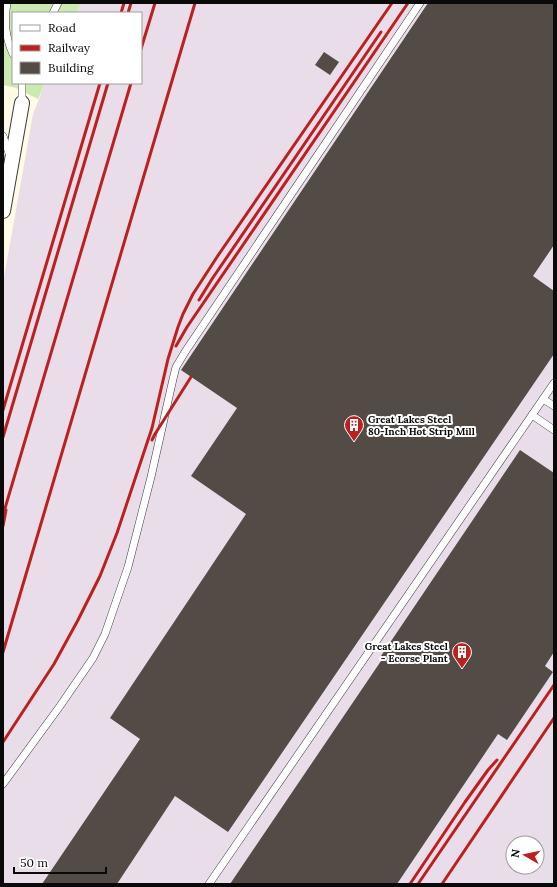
<svg xmlns="http://www.w3.org/2000/svg" width="557" height="887" font-family="Lora,serif">
<style>
.industrial{fill:#e9ddea;fill-rule:evenodd}
.green{fill:#cce9b1}
.building{fill:#534c46}
.lines{fill:none;stroke-linecap:round;stroke-linejoin:round}
.lane-casing{stroke:#3d3d3d;stroke-width:8}
.street-casing{stroke:#3d3d3d;stroke-width:16}
.lane{stroke:#fff;stroke-width:7}
.street{stroke:#fff;stroke-width:14}
.rail{stroke:#bc2121;stroke-width:3}
.labels{text-anchor:middle;stroke-width:4;stroke-linejoin:round;paint-order:stroke}
.poi-label{font-size:10px;font-weight:bold;fill:#0a0a0a;stroke:#fff;text-anchor:start}
</style>
<rect width="100%" height="100%" fill="#fffbe7"/>
<path class="industrial" d="M81,3h473v881h-551v-601l30,-169 12,-31h96v-70h-65zM513,843h24v24h-24z"/>
<path class="green" d="M3,3h78l-5,10h-63v70h32l-7,16 -22,-11 -13,-3z"/>
<g class="building">
<path d="M428,3h126v242l-21,31 21,15v63l-326,478 -53,-36 -58,88h-75l98,-145 -30,-21 136,-204 -55,-38 46,-68 -56,-38z"/>
<path d="M324,52l15,10 -9,13 -15,-10z"/>
<path d="M520,450l34,23v179l-9,14 8,6 -46,68 -9,-6 -101,150h-167l153,-226 -2,-2z"/>
</g>
<g class="lines">
<defs>
<g id="lane">
<path d="M7,3c-3,19 -2,33 6,51"/>
<path d="M53,13l5,-10"/>
<path d="M22,83v20"/>
<path d="M3,136l7,20"/>
<path d="M543,399l11,7"/>
<path d="M532,415l22,15"/>
<path d="M3,784l57,-78 33,-48 12,-24 23,-67 23,-90 22,-98 3,-12 9,-15 235,-349"/>
<path d="M209,884l345,-501"/>
</g>
<path id="street" d="M3,211l19,-108"/>
</defs>
<use href="#lane" class="lane-casing"/>
<use href="#street" class="street-casing"/>
<use href="#lane" class="lane"/>
<use href="#street" class="street"/>
<g class="rail">
<path d="M121,13l3,-10"/>
<path d="M128,13l3,-10"/>
<path d="M141,49l14,-46"/>
<path d="M199,300l13,-21 169,-247"/>
<path d="M176,346l11,-19 221,-324"/>
<path d="M3,410l97,-327"/>
<path d="M3,437l105,-354"/>
<path d="M152,440l3,-6 36,-57"/>
<path d="M3,515l128,-432"/>
<path d="M3,526l3,-16"/>
<path d="M3,652l192,-649"/>
<path d="M3,742l51,-78 24,-44 22,-44 17,-43 35,-105 16,-69 10,-32 5,-13 10,-20 26,-40 173,-251"/>
<path d="M410,884l55,-82 23,-32 9,-10"/>
<path d="M418,884l136,-199"/>
<path d="M442,884l112,-166"/>
</g>
</g>
<defs>
<symbol id="building-pin" viewBox="-11 -11 22 30"><path d="M0 17L-7.5 6A9.5 9.5 0 1 1 7.5 6Z" fill="#bc2121" stroke="#fff"/><path d="M-4-6H4V6H1V3H-1V6H-4ZM-2.5-4.3h1.7v1.8h-1.7ZM.8-4.3h1.7v1.8H.8ZM-2.5-1h1.7V.8h-1.7ZM.8-1h1.7V.8H.8Z" fill="#fff"/></symbol>
</defs>
<g fill-rule="evenodd">
<use href="#building-pin" x="343" y="414" width="22" height="30"/>
<use href="#building-pin" x="451" y="641" width="22" height="30"/>
</g>
<g class="labels">
<g class="poi-label">
<text x="368" y="423">Great Lakes Steel<tspan x="368" dy="12">80-Inch Hot Strip Mill</tspan></text>
<text x="448" y="650" text-anchor="end">Great Lakes Steel<tspan x="448" dy="12">- Ecorse Plant</tspan></text>
</g>
</g>
<rect width="557" height="887" fill="none" stroke="#0a0a0a" stroke-width="8"/>
<rect x="12" y="12" width="130" height="72" fill="#ffffff" stroke="#9d9d9d"/>
<rect x="20" y="25" width="20" height="6" fill="#ffffff" stroke="#9d9d9d"/>
<text x="48" y="32" font-size="12" fill="#0a0a0a">Road</text>
<rect x="20" y="45" width="20" height="6" fill="#bc2121" stroke="#9d9d9d"/>
<text x="48" y="52" font-size="12" fill="#0a0a0a">Railway</text>
<rect x="20" y="62" width="20" height="12" fill="#534c46" stroke="#9d9d9d"/>
<text x="48" y="72" font-size="12" fill="#0a0a0a">Building</text>
<g transform="translate(525 855) rotate(279)"><circle r="19" fill="#ffffff" stroke="#9d9d9d"/>
<path d="M0-3L7 15L0 10L-7 15Z" fill="#bc2121"/>
<text y="-6" font-size="11" font-weight="bold" text-anchor="middle" fill="#0a0a0a">N</text>
</g>
<path d="M14 867v6h92v-6" fill="none" stroke="#0a0a0a" stroke-width="2"/>
<text x="20" y="867" font-size="12" fill="#0a0a0a" stroke="#ffffff" stroke-width="3" paint-order="stroke">50 m</text>
</svg>
